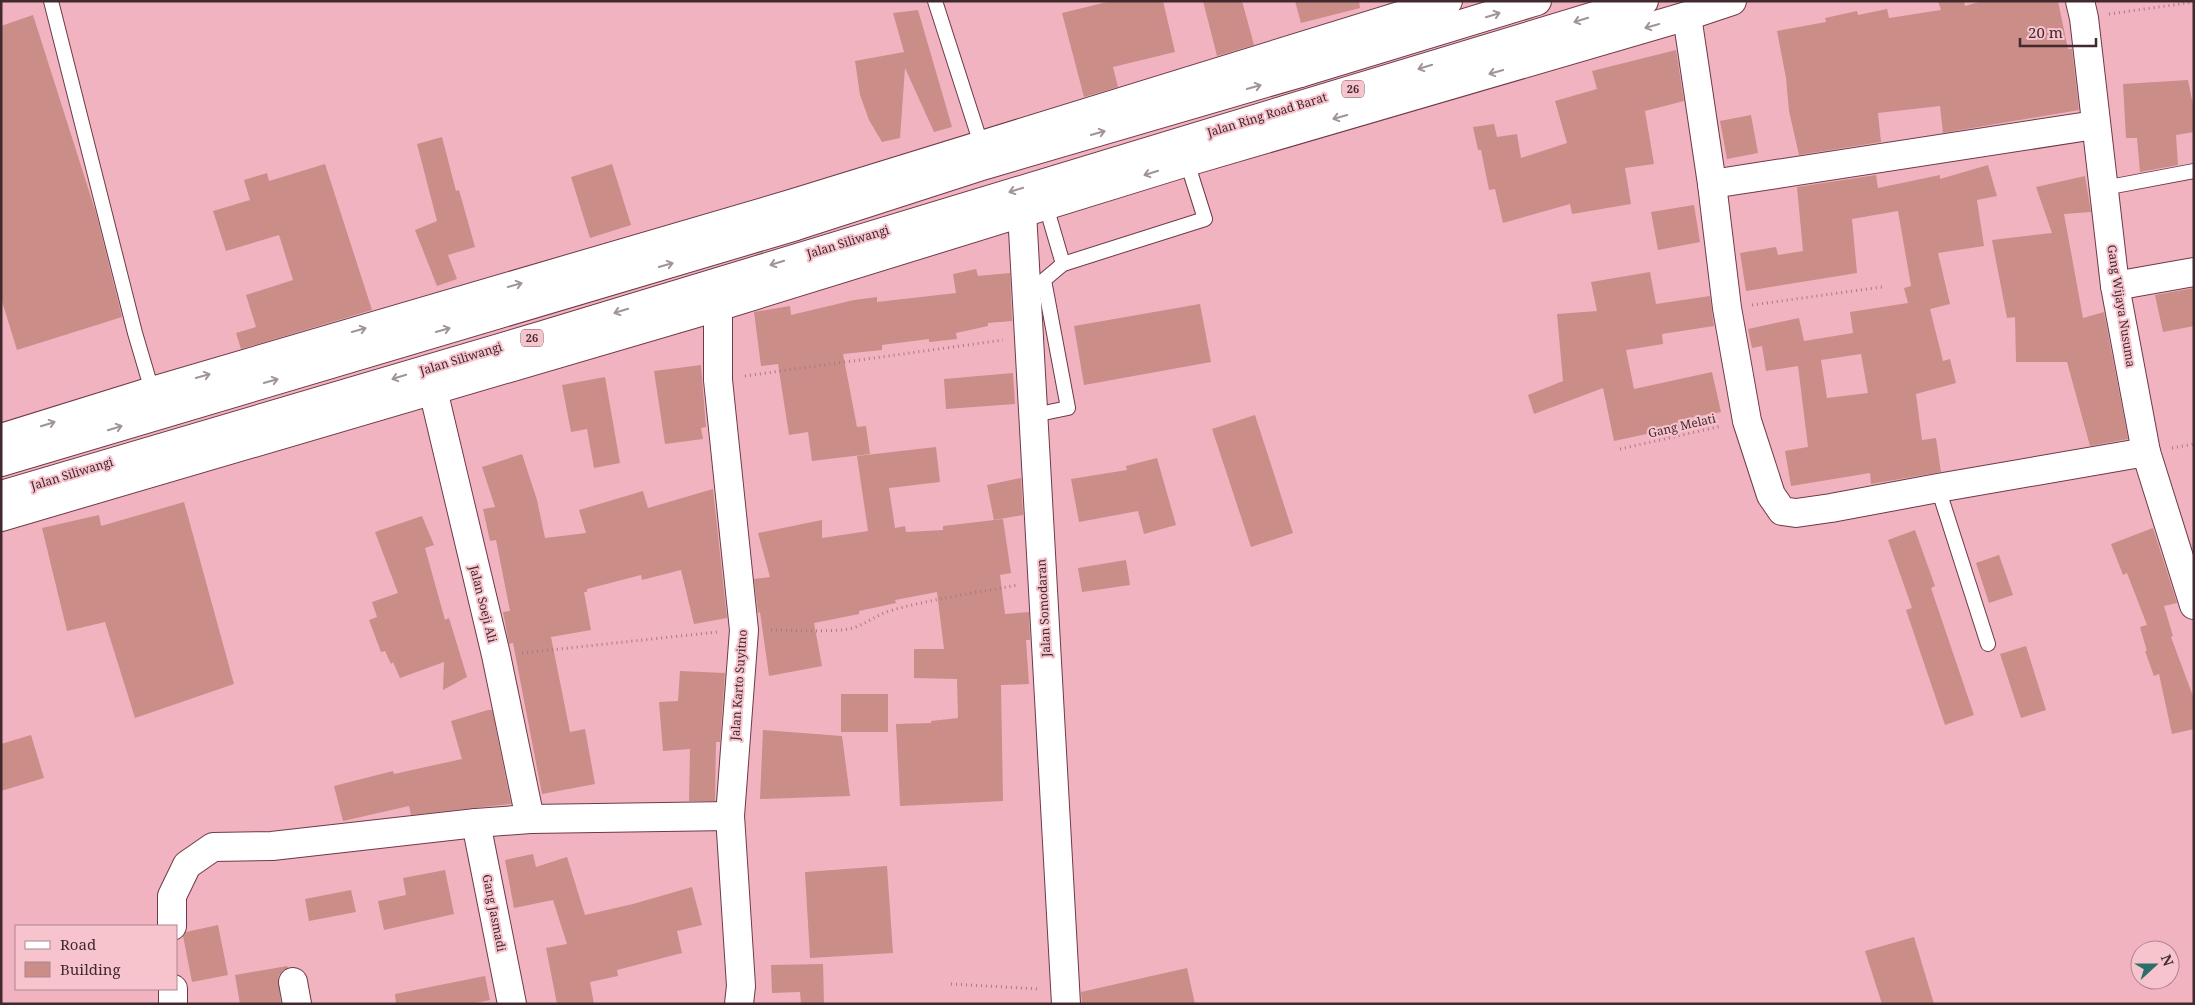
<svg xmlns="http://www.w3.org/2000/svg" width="2195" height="1005" font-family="'Noto Serif',serif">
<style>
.building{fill:#ca8d88;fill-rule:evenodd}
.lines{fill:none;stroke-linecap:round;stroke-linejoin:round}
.service-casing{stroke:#6e3a47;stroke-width:16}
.minor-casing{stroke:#6e3a47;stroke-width:30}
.tertiary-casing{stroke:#6e3a47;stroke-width:30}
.trunk-casing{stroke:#6e3a47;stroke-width:30}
.path{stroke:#a87983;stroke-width:3;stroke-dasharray:1 4;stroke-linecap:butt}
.service{stroke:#fff;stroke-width:14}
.minor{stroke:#fff;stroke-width:28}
.tertiary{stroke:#fff;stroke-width:28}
.trunk{stroke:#fff;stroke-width:28}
.oneway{stroke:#a09496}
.labels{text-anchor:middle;stroke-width:4;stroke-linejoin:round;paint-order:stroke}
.shield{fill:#f7c4ce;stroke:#78585e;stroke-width:1}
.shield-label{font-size:11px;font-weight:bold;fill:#41292e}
.street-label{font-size:12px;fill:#41292e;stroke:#f7c4ce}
</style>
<rect width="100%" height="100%" fill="#f2b3c0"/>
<g class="building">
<path d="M1111,1h52l12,51 -62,15 5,20 -34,10 -22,-84z"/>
<path d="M1203,1h39l12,44 -37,11z"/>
<path d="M1295,1h64l1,7 -59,15z"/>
<path d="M1938,1h26l1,5 17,-5h76l10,48h4l7,61 -136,23 -3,-27 -62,7 3,29 -82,13 -10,-44 -3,-33 -9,-47 49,-9 -1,-4 32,-7 1,4 29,-6 2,9 52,-8z"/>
<path d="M918,10l34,117 -18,5 -29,-64 -5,70 -18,4 -13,-22 -9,-25 -5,-34 49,-9 -11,-39z"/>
<path d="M33,15l63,198 26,104 -105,33 -16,-52v-272z"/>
<path d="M1676,50l8,51 -39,10 9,53 -29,4 6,36 -59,10 -2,-10 -67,19 -8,-34 -6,1 -8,-40h-3l-5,-23 21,-3 3,13 20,-3 4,24 46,-15 -12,-42 42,-12 -5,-18z"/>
<path d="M2188,80l6,30v22l-18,3 2,30 -38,7 -3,-34h-11l-3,-54z"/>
<path d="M1751,115l7,38 -31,6 -7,-38z"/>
<path d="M442,137l14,54 3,-1 16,57 -27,8 9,24 -20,7 -22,-56 22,-9 -20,-77z"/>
<path d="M325,164l47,146 -131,39 -5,-16 20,-6 -10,-32 47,-15 -14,-45 -53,16 -13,-40 37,-11 -6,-20 23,-7 2,8z"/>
<path d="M612,164l19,61 -41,13 -19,-61z"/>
<path d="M1988,165l9,31 -20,4 7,46 -46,7 12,51 -20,5 13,52 7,-2 6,24 -40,11 6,46 14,-2 5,34 -70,12 -1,-11 -79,13 -6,-35 23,-4 -10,-81 -32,5 -4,-25 -10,2 -4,-19 51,-11 5,23 49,-8 -3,-21 58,-9 -4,-15 7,-2 -13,-75 -46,8 5,54 -111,18 -6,-38 36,-6 2,8 25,-4 -6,-64 79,-12 2,13 62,-13v4zM1861,354l7,39 -41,5 -6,-38z"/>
<path d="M2085,176l6,36 -27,2 19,104 21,-6 24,127 -38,7 -23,-84h-51l-1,-45 -8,1 -15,-78 60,-7 -16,-46z"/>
<path d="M1694,205l6,37 -42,8 -7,-38z"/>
<path d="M976,269l2,7 32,-3 2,48 -24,2v3l-32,7 1,6 -28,3v-3l-47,6v5l-39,4 14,73 9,-1 4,28 -58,7 -4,-29 -19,3 -11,-71 -17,2 -7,-54 36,-6 1,9 63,-15 23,-3v5l79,-9 -3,-19z"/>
<path d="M1650,272l6,32 54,-8 4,30 -52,8 1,10 -37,6 8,39 78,-17 9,40 -43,8 1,7 -65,14 -11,-53 -69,26 -6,-19 35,-14 -6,-67 40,-3 -6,-29z"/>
<path d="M2194,288v38l-31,6 -8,-37z"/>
<path d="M1200,304l11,58 -127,23 -10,-59z"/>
<path d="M701,365l5,62 -5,1 2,11 -38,5 -11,-73z"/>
<path d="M1013,373l2,31 -69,5 -2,-30z"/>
<path d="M605,377l15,86 -26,5 -7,-39 -16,3 -9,-47z"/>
<path d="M1255,415l38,118 -42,14 -39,-118z"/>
<path d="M936,447l4,35 -51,6 6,40 10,-2 1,6 37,-2v-4l60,-7 8,54 -11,2 5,39 24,-2 1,28h-4l3,44 -28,1 2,116 -103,5 -4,-82 35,-1v-2l27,-3 -1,-39 -43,-1v-29h30l-7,-57 -42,8 1,3 -37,8v3l-45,9 8,43 -53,10 -9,-64 -2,1 -4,-34 16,-2 -12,-44 64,-13v18l46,-7 -11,-75z"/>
<path d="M522,454l15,46 8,38 41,-5 -7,-23 64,-19 5,17 65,-19 14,129 -33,6 -13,-54 -39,10 -1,-5 -54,14v3h-3l7,38 -40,7 19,95 15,-3 10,55 -53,10 -29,-151 -4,1 -6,-32 7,-1 -14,-71 -6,1 -7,-32 12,-2 -13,-40z"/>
<path d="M1157,458l19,67 -32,9 -6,-23 -59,11 -8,-43 56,-9 -1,-4z"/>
<path d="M1021,478l2,37 -29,5 -7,-35z"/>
<path d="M184,502l50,182 -99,34 -30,-96 -38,9 -25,-103 57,-13 2,11z"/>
<path d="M422,516l12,29 -9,3 20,72 4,-2 18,59 -24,13 1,-28 -44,16 -7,-16 -2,2 -6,-13 -4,1 -12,-32 8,-3 -5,-15 26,-9 -23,-61z"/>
<path d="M2153,528l24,75 -13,3 9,30 -2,1 23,62v30l-22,5 -13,-60 -5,2 -9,-25h2l-7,-24 7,-2 -20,-52 -4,2 -12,-31z"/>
<path d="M1915,530l20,56 -4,2 43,127 -29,10 -39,-115 6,-2 -24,-68z"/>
<path d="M1999,555l14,40 -24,8 -13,-40z"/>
<path d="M1126,560l4,25 -48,7 -4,-24z"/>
<path d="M2026,646l20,64 -25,8 -21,-64z"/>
<path d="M680,671l45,2 -5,69h-4l-1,59h-26l1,-52 -27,2 -4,-49 19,-1z"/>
<rect x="841" y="694" width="47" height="38"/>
<path d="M488,710h4l19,94 -100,11 -2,-9 -66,15 -9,-35 59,-15 1,3 68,-15 -11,-38z"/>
<path d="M763,730l79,6 8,60 -90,3z"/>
<path d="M31,735l13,43 -43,13v-47z"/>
<path d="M533,854l3,13 31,-10 18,58 48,-11 59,-17 10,38 -25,6 5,22 -65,17 1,6 -28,6 4,22h-37l-11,-56 21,-4 -14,-44 -39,8 -9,-48z"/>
<path d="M887,866l6,87 -83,5 -5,-86z"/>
<path d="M445,870l9,44 -70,16 -6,-29 28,-6 -3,-17z"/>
<path d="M351,890l5,22 -47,9 -4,-22z"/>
<path d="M218,925l10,50 -36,7 -9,-46 3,-4z"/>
<path d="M1914,937l20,67h-52l-17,-53z"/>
<path d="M823,964l1,40h-23l-1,-12 -28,1 -1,-28z"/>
<path d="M287,966l1,2 -5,2 -5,7 3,27h-41l-5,-29z"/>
<path d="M1187,968l8,36h-113l-1,-12z"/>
<path d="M485,976l5,24 -20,4h-74l-1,-10z"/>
</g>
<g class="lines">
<defs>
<g id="service">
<path d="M51,1l84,332 18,61"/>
<path d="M935,1l46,143"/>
<path d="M2104,188l90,-17"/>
<path d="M1046,206l17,58"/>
<path d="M1034,415l34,-7 -24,-128 19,-16 142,-45 -18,-57"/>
<path d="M1938,488l50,156"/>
</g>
<g id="minor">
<path d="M2080,1l4,17 31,268 31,166 48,153"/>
<path d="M1687,16l25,168 15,124 20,113 24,74 11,16 14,2 35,-5 107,-20 208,-36"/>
<path d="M1712,184l383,-59"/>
<path d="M1022,212l44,792"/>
<path d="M2115,286l79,-14"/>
<path d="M717,307l1,9v64l26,250 -14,186 11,170 -2,18"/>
<path d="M433,390l63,265 34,164"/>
<path d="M476,823l36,181"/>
<path d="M172,926v-30l15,-31 26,-18 59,-1 204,-23 54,-4 200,-3"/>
<path d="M293,982l4,22"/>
<path d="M173,989v15"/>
</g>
<g id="tertiary">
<path d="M1,438l151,-47 642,-188 654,-202"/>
<path d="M1,517l716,-210 470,-145 500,-146 45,-15"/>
</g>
<g id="trunk">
<path d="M1295,49l5,24"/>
<path d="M1,462l795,-236 189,-61 315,-92 237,-72"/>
<path d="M1,495l539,-159 1104,-335"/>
</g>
</defs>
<use href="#service" class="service-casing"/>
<use href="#minor" class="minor-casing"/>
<use href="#tertiary" class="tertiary-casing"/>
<use href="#trunk" class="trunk-casing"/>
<g class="path">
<path d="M2109,14l85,-12"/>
<path d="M1752,305l130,-18"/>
<path d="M745,376l258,-36"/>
<path d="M2172,448l22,-4"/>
<path d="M1620,449l102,-23"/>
<path d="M771,630c23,0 46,2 69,0 22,-1 31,-13 49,-19 42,-12 86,-18 128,-26"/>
<path d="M522,653l195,-21"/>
<path d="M951,984l89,5"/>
</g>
<use href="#service" class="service"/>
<use href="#minor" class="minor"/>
<use href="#tertiary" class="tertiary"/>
<use href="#trunk" class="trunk"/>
</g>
<defs><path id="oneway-shaft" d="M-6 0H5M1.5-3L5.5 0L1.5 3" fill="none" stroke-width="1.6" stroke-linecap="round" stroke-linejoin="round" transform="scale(1.25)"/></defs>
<g class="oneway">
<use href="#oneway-shaft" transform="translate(1493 15) rotate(-17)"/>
<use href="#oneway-shaft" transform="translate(1581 20) rotate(163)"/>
<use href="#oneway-shaft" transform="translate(1652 26) rotate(164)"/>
<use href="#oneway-shaft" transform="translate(1425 67) rotate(163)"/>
<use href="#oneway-shaft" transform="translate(1496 72) rotate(164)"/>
<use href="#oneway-shaft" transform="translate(1254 87) rotate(-16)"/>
<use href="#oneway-shaft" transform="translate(1340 117) rotate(164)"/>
<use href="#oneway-shaft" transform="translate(1098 133) rotate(-16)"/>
<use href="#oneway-shaft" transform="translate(1151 173) rotate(162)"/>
<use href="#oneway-shaft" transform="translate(1016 190) rotate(163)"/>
<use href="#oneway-shaft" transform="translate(777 263) rotate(163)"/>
<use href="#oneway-shaft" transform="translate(666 265) rotate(-16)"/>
<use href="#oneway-shaft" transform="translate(515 285) rotate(-16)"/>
<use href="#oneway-shaft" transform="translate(621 311) rotate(163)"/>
<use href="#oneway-shaft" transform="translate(359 330) rotate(-16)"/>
<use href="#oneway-shaft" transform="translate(443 330) rotate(-16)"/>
<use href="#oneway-shaft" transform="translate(203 376) rotate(-16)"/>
<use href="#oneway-shaft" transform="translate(399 377) rotate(163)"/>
<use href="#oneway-shaft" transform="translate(271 381) rotate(-16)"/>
<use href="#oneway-shaft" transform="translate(48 424) rotate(-17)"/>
<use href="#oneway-shaft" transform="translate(115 428) rotate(-17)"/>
</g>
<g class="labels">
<g class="shield">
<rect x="1342" y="80.5" width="22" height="17" rx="4"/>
<rect x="521" y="329.5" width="22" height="17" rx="4"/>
</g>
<g class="shield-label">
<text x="1353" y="93">26</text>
<text x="532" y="342">26</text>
</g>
<g class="street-label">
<text transform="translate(1267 115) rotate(-17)" y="4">Jalan Ring Road Barat</text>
<text transform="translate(848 242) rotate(-17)" y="4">Jalan Siliwangi</text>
<text transform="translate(2121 306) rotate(81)" y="4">Gang Wijaya Nusuma</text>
<text transform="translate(461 359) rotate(-17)" y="4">Jalan Siliwangi</text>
<text transform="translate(1682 426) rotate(-13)" y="4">Gang Melati</text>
<text transform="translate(72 474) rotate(-17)" y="4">Jalan Siliwangi</text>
<text transform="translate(483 604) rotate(76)" y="4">Jalan Soeji Ali</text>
<text transform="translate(1044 608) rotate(-93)" y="4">Jalan Somodaran</text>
<text transform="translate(739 685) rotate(-86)" y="4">Jalan Karto Suyitno</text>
<text transform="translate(494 913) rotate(79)" y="4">Gang Jasmadi</text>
</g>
</g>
<rect width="2195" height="1005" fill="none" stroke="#41292e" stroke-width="5"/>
<rect x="15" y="925" width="162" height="65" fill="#f7c4ce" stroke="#ae868e"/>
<rect x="25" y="941" width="25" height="8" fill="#ffffff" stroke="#ae868e"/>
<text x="60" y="950" font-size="15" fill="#41292e">Road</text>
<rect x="25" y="962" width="25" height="15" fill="#ca8d88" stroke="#ae868e"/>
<text x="60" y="975" font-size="15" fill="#41292e">Building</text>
<g transform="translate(2155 965) rotate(69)"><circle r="24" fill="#f7c4ce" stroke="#ae868e"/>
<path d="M0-4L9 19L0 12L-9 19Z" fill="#297068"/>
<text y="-8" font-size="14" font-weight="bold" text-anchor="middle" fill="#41292e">N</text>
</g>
<path d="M2020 38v8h76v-8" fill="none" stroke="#41292e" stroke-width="2.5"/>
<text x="2028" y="38" font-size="15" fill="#41292e" stroke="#f7c4ce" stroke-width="4" paint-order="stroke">20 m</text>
</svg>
